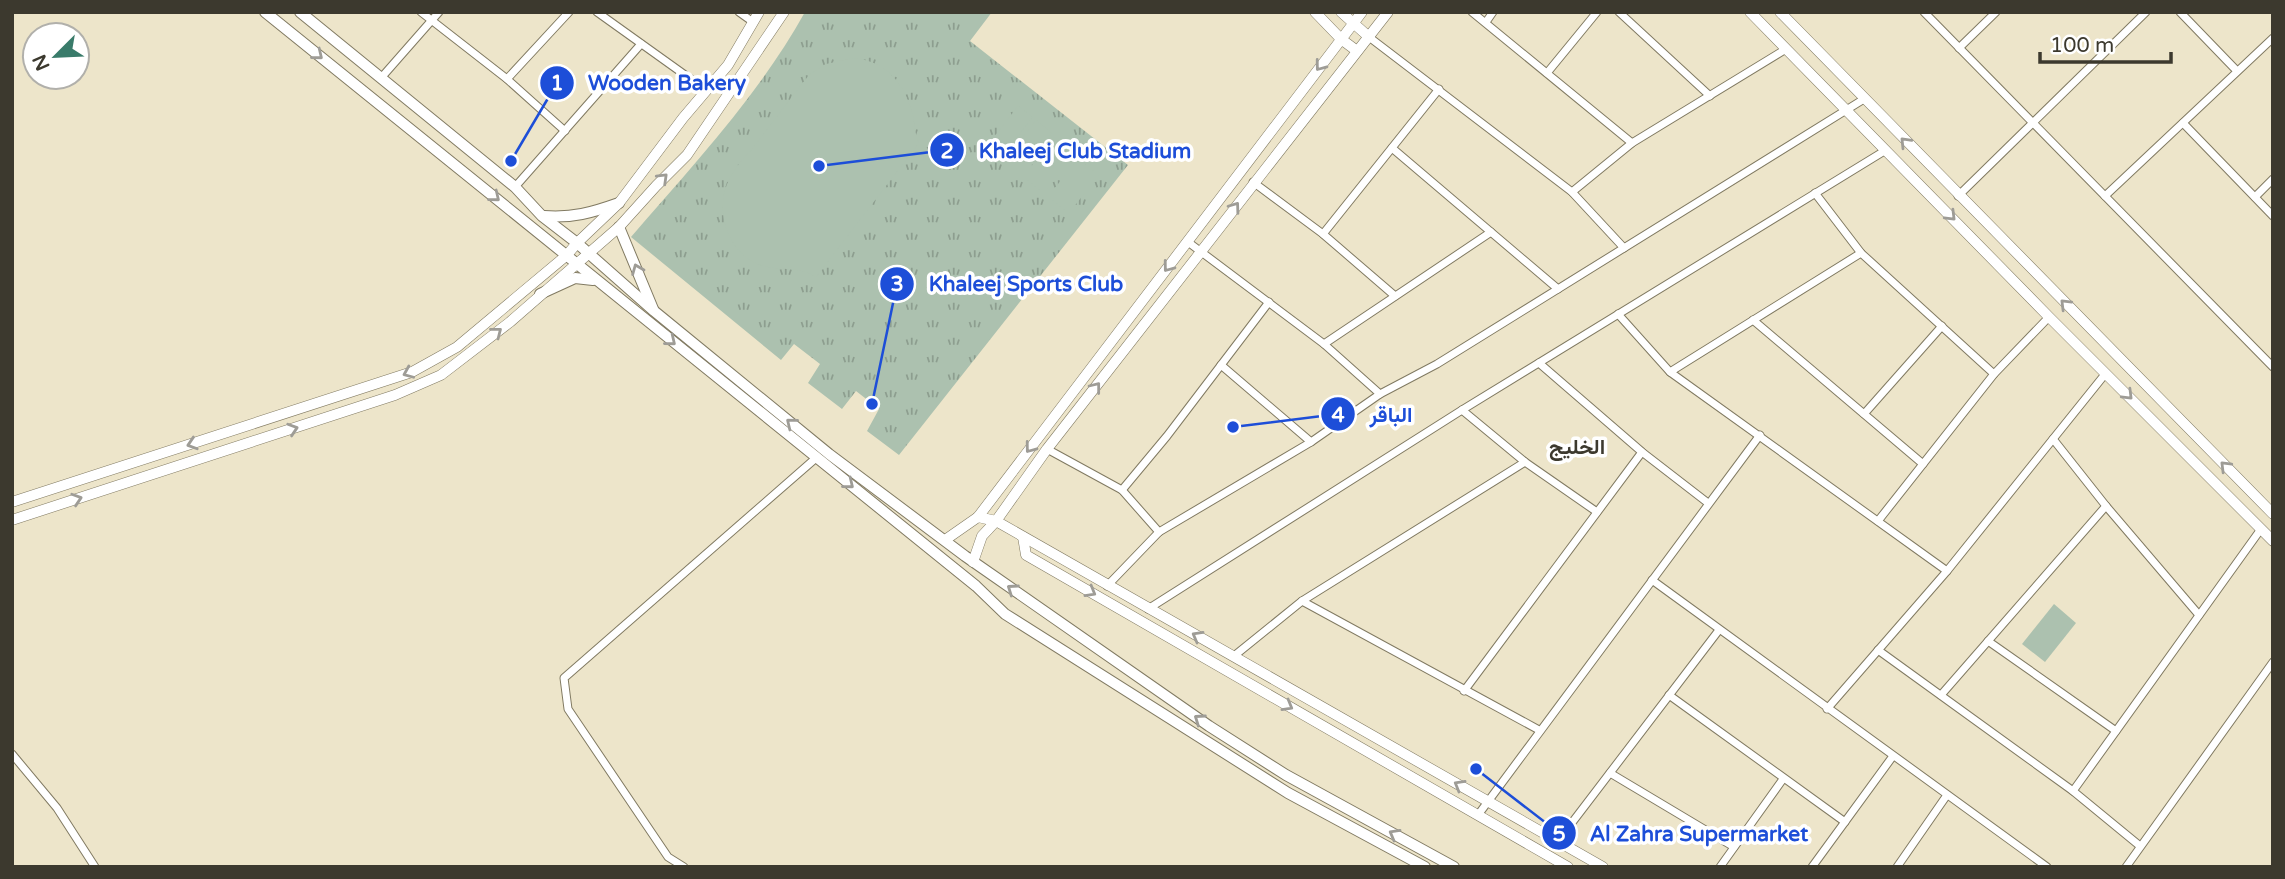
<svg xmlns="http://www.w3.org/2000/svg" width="2285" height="879" font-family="'Varela Round',Vazirmatn,sans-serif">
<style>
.park{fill:url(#park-tufts)}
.garden{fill:#acc1af}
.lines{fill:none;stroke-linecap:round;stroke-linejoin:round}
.street-casing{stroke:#817a62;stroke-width:9}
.secondary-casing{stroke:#817a62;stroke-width:11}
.primary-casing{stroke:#817a62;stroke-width:12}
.street{stroke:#fff;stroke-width:7}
.secondary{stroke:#fff;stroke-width:10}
.primary{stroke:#fff;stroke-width:10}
.oneway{stroke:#9e9c96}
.labels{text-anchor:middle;stroke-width:7;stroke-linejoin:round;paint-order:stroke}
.neighbourhood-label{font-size:21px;font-weight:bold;fill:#3c392e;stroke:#fff}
.leader{fill:none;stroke:#1d4ed8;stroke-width:2.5}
.callout-dot{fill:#1d4ed8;stroke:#fff;stroke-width:2.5}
.mark-label{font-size:21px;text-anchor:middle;font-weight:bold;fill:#fff}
.callout-label{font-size:21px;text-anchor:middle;font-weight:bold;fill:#1d4ed8;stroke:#fff;stroke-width:7;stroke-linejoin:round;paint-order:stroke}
</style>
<defs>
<pattern id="park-tufts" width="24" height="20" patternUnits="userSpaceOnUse" patternTransform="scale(1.75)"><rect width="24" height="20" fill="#acc1af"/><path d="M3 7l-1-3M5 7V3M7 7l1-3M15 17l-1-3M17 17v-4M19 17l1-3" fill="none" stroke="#8d9e8f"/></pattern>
</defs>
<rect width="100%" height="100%" fill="#ede5ca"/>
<path class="park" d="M805,12h187l-22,29 158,124 -229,290 -32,-24 12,-22 -23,-18 -14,18 -34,-26 12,-19 -26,-20 -13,16 -150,-123c61,-71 128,-142 174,-225z"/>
<g class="garden">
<path d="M853,58c34,3 52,26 60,58 2,10 2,18 6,27l-103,134c-18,-13 -45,-3 -66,-17 -26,-17 -35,-55 -20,-82 5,-11 15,-21 23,-30 19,-25 37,-49 56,-73l17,-11z"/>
<path d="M1018,106l15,11 -25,31 -14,-11z"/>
<path d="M1036,120l16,13 -23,29 -16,-12z"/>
<path d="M1053,138l21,16 -30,39 -21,-16z"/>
<path d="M1078,158l21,17 -30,38 -21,-16z"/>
<path d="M2054,604l22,19 -31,39 -23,-18z"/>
</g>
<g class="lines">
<defs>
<g id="street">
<path d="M421,12l86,67 62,-67"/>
<path d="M597,12l109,78"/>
<path d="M739,12l14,10"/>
<path d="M1472,12l160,131"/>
<path d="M1619,12l91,84"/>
<path d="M1924,12l349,355"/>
<path d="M2180,12l57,59"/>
<path d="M1486,22l7,-10"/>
<path d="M1369,37l203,155 52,56"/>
<path d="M1959,48l37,-36"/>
<path d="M1547,73l50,-61"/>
<path d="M381,78l58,-66"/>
<path d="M507,79l58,52"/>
<path d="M2183,123l90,93"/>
<path d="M1392,148l166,141"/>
<path d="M1253,182l70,52 72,62"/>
<path d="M515,187l126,-143"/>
<path d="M1572,192l60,-49 154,-94"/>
<path d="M1815,193l46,60 133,121"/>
<path d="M1958,196l188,-184"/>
<path d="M2105,196l168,-158"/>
<path d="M2255,197l18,-18"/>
<path d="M1323,234l116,-145"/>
<path d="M1188,242l136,102 56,50"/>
<path d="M1618,314l52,58 277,199"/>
<path d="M1753,320l170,144"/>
<path d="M1324,344l167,-112"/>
<path d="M1539,363l103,89 66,51"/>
<path d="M1221,365l90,77"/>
<path d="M1670,372l191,-119"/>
<path d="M1462,410l63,52 72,50"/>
<path d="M1864,414l78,-88"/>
<path d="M2053,439l53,67 93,109"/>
<path d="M1047,449l75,41 37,42"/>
<path d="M1122,490l45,-54 102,-134"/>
<path d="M1878,521l116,-147 55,-57"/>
<path d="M1652,580l395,287"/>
<path d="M1107,586l52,-54 152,-90 69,-48 57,-30 427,-265"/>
<path d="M1302,601l237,129"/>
<path d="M1148,609l314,-199 424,-260"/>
<path d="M1988,641l128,90"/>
<path d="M1878,650l195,141 67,55"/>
<path d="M1234,656l68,-55 223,-139"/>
<path d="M1464,691l178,-239"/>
<path d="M1669,695l176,127"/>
<path d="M1941,695l165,-189"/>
<path d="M1827,709l120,-138 159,-198"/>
<path d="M12,754l45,54 38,59"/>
<path d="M1610,773l124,74"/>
<path d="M2073,791l188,-262"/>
<path d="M1478,815l282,-380"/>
<path d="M1558,841l161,-211"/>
<path d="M684,867l-16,-10 -100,-148 -4,-31 252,-220"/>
<path d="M1720,867l63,-88"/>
<path d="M1812,867l81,-111"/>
<path d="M1897,867l50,-72"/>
<path d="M2126,867l147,-205"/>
</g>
<g id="secondary">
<path d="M1315,12l26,27 16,12"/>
<path d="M1341,12l28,25"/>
<path d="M1750,12l299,305 224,224"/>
<path d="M1780,12l493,502"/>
<path d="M12,502l400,-130 45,-25 110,-92 10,-12 42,-40 64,-85 45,-53 31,-53"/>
<path d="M978,517l18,4 607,346"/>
<path d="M12,520l383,-125 46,-20 69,-53 109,-95 37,-41 31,-31 97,-143"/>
<path d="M1023,537l3,18 542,312"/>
<path d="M945,540l33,-23 384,-505"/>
<path d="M973,562l9,-26 14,-15 51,-72 341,-437"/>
</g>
<g id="primary">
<path d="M265,12l711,574 29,28 283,179 137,74"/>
<path d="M300,12l215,175 27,29 35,27 77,68 175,143 136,102 244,170 77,49 168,92"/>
<path d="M544,216c29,2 47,-3 75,-13"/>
<path d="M619,227l34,82"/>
<path d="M540,294l35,-16 18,2"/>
</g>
</defs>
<use href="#street" class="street-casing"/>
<use href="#secondary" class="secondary-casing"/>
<use href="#primary" class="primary-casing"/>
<use href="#street" class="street"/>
<use href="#secondary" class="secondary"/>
<use href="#primary" class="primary"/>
</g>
<defs><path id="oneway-chevron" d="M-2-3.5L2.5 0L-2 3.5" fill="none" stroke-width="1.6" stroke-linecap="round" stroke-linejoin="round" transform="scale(1.75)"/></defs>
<g class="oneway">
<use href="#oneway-chevron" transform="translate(318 55) rotate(39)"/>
<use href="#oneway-chevron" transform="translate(1320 66) rotate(127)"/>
<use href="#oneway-chevron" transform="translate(1905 142) rotate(-134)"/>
<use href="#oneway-chevron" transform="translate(663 178) rotate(-44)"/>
<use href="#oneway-chevron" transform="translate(495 197) rotate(39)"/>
<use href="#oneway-chevron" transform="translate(1235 207) rotate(-54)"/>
<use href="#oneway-chevron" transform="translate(1951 216) rotate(45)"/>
<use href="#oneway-chevron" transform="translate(1168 267) rotate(127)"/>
<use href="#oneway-chevron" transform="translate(637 269) rotate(-112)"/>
<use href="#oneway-chevron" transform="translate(2065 304) rotate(-135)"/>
<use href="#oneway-chevron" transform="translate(497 332) rotate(-38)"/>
<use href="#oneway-chevron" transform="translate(671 341) rotate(39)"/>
<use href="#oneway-chevron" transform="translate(408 373) rotate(157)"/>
<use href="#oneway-chevron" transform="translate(1096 387) rotate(-52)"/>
<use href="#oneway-chevron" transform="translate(2128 395) rotate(45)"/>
<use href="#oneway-chevron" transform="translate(791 423) rotate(-141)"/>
<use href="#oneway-chevron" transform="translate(293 429) rotate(-18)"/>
<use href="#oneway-chevron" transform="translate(192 444) rotate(162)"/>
<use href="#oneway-chevron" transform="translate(1030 448) rotate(127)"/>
<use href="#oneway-chevron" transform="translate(2225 466) rotate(-135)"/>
<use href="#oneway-chevron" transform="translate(849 484) rotate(39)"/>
<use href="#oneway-chevron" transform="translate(77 499) rotate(-18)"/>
<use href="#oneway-chevron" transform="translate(1012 589) rotate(-145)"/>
<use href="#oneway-chevron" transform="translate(1091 592) rotate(30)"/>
<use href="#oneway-chevron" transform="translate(1197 636) rotate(-151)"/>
<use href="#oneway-chevron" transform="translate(1288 706) rotate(30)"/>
<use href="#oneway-chevron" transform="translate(1199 719) rotate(-145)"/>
<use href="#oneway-chevron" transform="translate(1459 785) rotate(-150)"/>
<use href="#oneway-chevron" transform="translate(1394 834) rotate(-151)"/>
</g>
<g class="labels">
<g class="neighbourhood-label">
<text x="1577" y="454">الخليج</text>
</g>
</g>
<path class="leader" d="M511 161L557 83M819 166L947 150M872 404L897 284M1233 427L1338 414M1476 769L1559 833"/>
<g class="callout-dot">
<circle cx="511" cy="161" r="7"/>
<circle cx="819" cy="166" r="7"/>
<circle cx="872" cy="404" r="7"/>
<circle cx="1233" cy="427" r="7"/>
<circle cx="1476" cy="769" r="7"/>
<circle cx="557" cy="83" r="18"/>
<circle cx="947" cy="150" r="18"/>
<circle cx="897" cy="284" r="18"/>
<circle cx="1338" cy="414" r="18"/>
<circle cx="1559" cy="833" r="18"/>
</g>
<g class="mark-label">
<text x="557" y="90">1</text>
<text x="947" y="158">2</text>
<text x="897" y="291">3</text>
<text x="1338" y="422">4</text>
<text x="1559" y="841">5</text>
</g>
<g class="callout-label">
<text x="667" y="90">Wooden Bakery</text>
<text x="1085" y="158">Khaleej Club Stadium</text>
<text x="1026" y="291">Khaleej Sports Club</text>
<text x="1391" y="422">الباقر</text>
<text x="1699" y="841">Al Zahra Supermarket</text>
</g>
<rect width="2285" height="879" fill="none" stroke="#3c392e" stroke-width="28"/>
<g transform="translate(56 56) rotate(246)"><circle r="33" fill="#ffffff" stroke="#b1b0ab" stroke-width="2"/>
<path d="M0-5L12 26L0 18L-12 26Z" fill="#397b6a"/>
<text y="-10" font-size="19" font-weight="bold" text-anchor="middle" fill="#3c392e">N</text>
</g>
<path d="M2040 52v10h131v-10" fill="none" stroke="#3c392e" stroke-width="3.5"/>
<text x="2050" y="52" font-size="21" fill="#3c392e" stroke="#ffffff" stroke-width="5" paint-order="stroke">100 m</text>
</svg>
